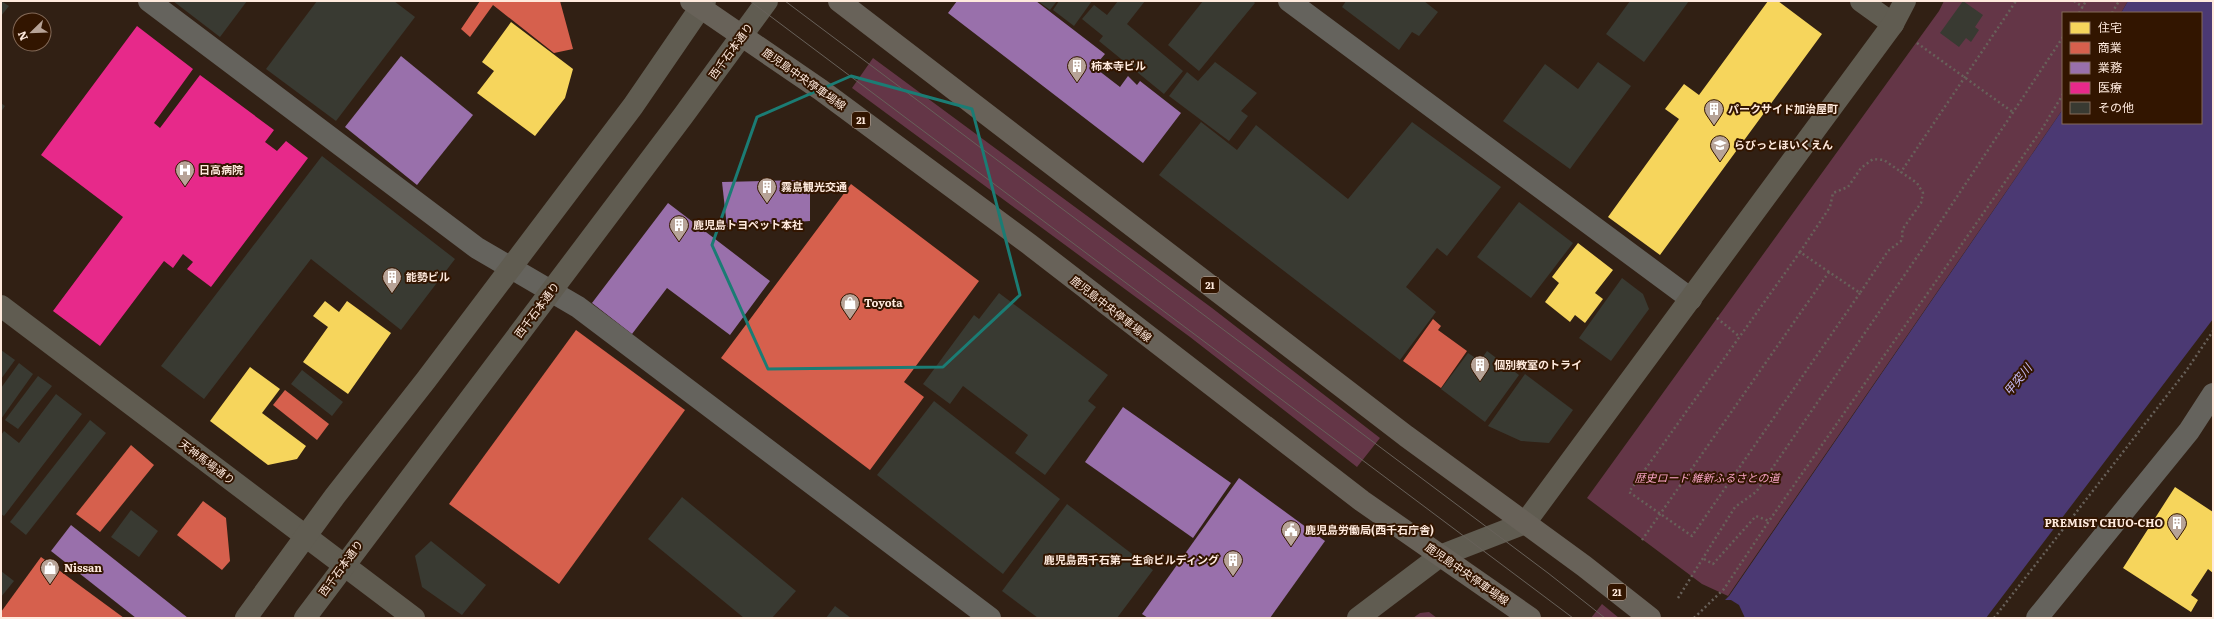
<svg xmlns="http://www.w3.org/2000/svg" width="2214" height="619" font-family="Literata,'Noto Sans JP',serif">
<style>
.green{fill:#643647}
.water{fill:#4b3973}
.pier{fill:#312014}
.homes{fill:#f6d55c}
.shops{fill:#d6604d}
.offices{fill:#9970ab}
.health{fill:#e7298a}
.building{fill:#393a32}
.lines{fill:none;stroke-linecap:round;stroke-linejoin:round}
.path{stroke:#68615a;stroke-width:2.5;stroke-dasharray:2 3;stroke-linecap:butt}
.street{stroke:#65635d;stroke-width:22}
.secondary{stroke:#605c51;stroke-width:22}
.primary{stroke:#686259;stroke-width:22}
.tram{stroke:#68615a;stroke-width:1}
.marked{fill:none;stroke:#1b7c74;stroke-width:3;stroke-linejoin:round}
.labels{text-anchor:middle;stroke-width:4;stroke-linejoin:round;paint-order:stroke}
.shield{fill:#321500;stroke:#c2aa9b;stroke-width:1}
.shield-label{font-size:10px;font-weight:bold;fill:#ffeadd}
.street-label{font-size:11px;fill:#ffeadd;stroke:#321500}
.poi-label{font-size:11px;font-weight:bold;fill:#ffeadd;stroke:#321500;text-anchor:start}
.park-label{font-size:11px;font-style:italic;fill:#f8a3c5;stroke:#321500}
.water-label{font-size:12px;font-style:italic;fill:#c6baf3;stroke:#321500}
</style>
<rect width="100%" height="100%" fill="#312014"/>
<g class="green">
<path d="M1944,1h184l-7,12h-58v96l-335,487 -26,-12 -115,-86 352,-487z"/>
<path d="M873,58l339,250 168,130 -23,29 -167,-130 -338,-249z"/>
<path d="M1602,604l17,14h-28z"/>
<path d="M1429,612l8,6h-24l7,-5z"/>
</g>
<path class="water" d="M2128,1h85v318l-227,299h-279l22,-22 334,-487v14h138v-110h-80z"/>
<path class="pier" d="M1722,600h9l8,5 6,13h-40z"/>
<g class="homes">
<path d="M1768,1h10l44,33 -162,221 -52,-38 71,-98 -14,-10 19,-25 15,11z"/>
<path d="M511,22l62,47 -8,29 -30,38 -58,-43 17,-22 -12,-9z"/>
<path d="M1578,243l35,27 -18,23 8,6 -18,24 -10,-8 -5,7 -25,-20 14,-19 -7,-6z"/>
<path d="M325,301l14,11 8,-11 44,32 -43,61 -45,-32 25,-35 -15,-11z"/>
<path d="M250,367l30,22 -18,24 44,33 -9,13 -29,6 -58,-44z"/>
<path d="M2175,487l38,25v61l-5,-4 -17,26 7,5 -7,12 -68,-44z"/>
</g>
<g class="shops">
<path d="M480,1h80l13,48 -19,4 -61,-48 -23,32 -9,-8z"/>
<path d="M851,184l128,97 -75,101 20,15 -54,73 -149,-112z"/>
<path d="M1433,319l8,7 -3,4 29,21 -26,37 -38,-27z"/>
<path d="M576,330l109,80 -126,174 -110,-80z"/>
<path d="M285,390l44,34 -12,16 -44,-35z"/>
<path d="M131,445l23,20 -54,67 -24,-18z"/>
<path d="M203,501l23,17 4,43 -8,9 -45,-35z"/>
<path d="M41,557l83,61h-123v-6z"/>
</g>
<g class="offices">
<path d="M957,1h79l69,53 -11,13 26,20 8,-11 9,9 3,-4 41,32 -38,50 -195,-150z"/>
<path d="M401,56l72,59 -56,70 -72,-58z"/>
<path d="M801,180l9,7v34l-83,6 -5,-45z"/>
<path d="M668,203l102,78 -40,54 -63,-47 -35,46 -40,-31z"/>
<path d="M1123,407l108,76 -38,55 -108,-76z"/>
<path d="M1239,478l86,63 -55,77h-122l-6,-4z"/>
<path d="M71,525l117,93h-52l-85,-67z"/>
</g>
<path class="health" d="M137,26l56,43 -39,54 6,5 40,-53 74,55 -9,12 12,9 9,-10 22,17 -97,129 -24,-18 6,-7 -10,-8 -10,14 -9,-7 -64,85 -47,-35 70,-94 -82,-62z"/>
<g class="building">
<path d="M1,1l8,5 -8,10z"/>
<path d="M173,1h74l-27,36z"/>
<path d="M317,1h77l21,16 -79,104 -70,-52z"/>
<path d="M1038,1h19l-7,9z"/>
<path d="M1059,1h33l-18,25 -21,-16z"/>
<path d="M1118,1h27l-18,23 56,47 -19,23 -65,-53 4,-5 -21,-17 12,-14 13,10z"/>
<path d="M1203,1h50l2,2 -56,68 -31,-26z"/>
<path d="M1346,1h78l14,11 -19,24 -7,-4 -13,18 -57,-43z"/>
<path d="M1630,1h59l-45,61 -38,-28z"/>
<path d="M1963,1l20,14 -8,12 4,3 -8,12 -5,-4 -7,9 -19,-14z"/>
<path d="M1215,62l42,31 -16,18 7,5 -19,25 -60,-45 18,-24 11,9z"/>
<path d="M1598,62l33,24 -61,83 -67,-48 42,-57 33,25z"/>
<path d="M1,103l4,3 -4,6z"/>
<path d="M1201,122l36,28 19,-25 92,74 64,-77 89,65 -54,69 -10,-8 -31,39 30,25 -36,48 -241,-185z"/>
<path d="M322,156l133,103 -54,71 -90,-71 -107,140 -43,-33z"/>
<path d="M1519,202l54,41 -42,55 -54,-41z"/>
<path d="M1622,278l21,16 6,15 -38,52 -32,-23z"/>
<path d="M999,293l109,82 -20,26 8,6 -51,68 -30,-22 13,-18 -65,-49 -13,18 -27,-20 51,-69 5,4z"/>
<path d="M1,350l14,10 -14,19z"/>
<path d="M1487,351l32,24 -34,47 -44,-33 27,-36 12,8z"/>
<path d="M19,363l14,11 -32,45v-31z"/>
<path d="M302,370l41,32 -11,14 -41,-32z"/>
<path d="M1525,374l48,36 -24,33 -28,-2 -33,-15z"/>
<path d="M38,376l14,10 -34,43 -13,-9z"/>
<path d="M56,394l26,20 -78,102 -3,-2v-79l3,-4 15,12z"/>
<path d="M934,401l126,98 -57,75 -126,-99z"/>
<path d="M90,420l16,13 -80,102 -16,-13z"/>
<path d="M682,497l114,94 -24,27h-28l-96,-79z"/>
<path d="M1067,504l86,66 -36,48h-79l-36,-27z"/>
<path d="M131,510l27,21 -19,26 -28,-20z"/>
<path d="M431,541l55,44 -24,30 -40,-28 -7,-31z"/>
<path d="M1,571l13,10 -13,16z"/>
<path d="M835,606l16,12h-25z"/>
</g>
<g class="lines">
<g class="path">
<path d="M2074,1l9,6"/>
<path d="M2079,13l7,-12"/>
<path d="M2112,13l7,-12"/>
<path d="M1917,43l97,70"/>
<path d="M1800,252l-171,240 63,44 168,-243"/>
<path d="M1829,272l-29,-20 30,-45 3,-14 15,-6 13,-19 12,-9 11,1 17,12"/>
<path d="M1717,318l23,19"/>
<path d="M1642,540l187,-268 31,21 28,-42 13,-10 2,-7 -1,-4 19,-27 2,-10 -6,-10 -16,-11 115,-171"/>
<path d="M1704,559l9,5 43,-48 13,5"/>
<path d="M1678,598l57,-91 21,-15 165,-241 142,-214"/>
<path d="M1694,618l30,-29 45,-68 273,-392 21,-35"/>
<path d="M1994,618l192,-247 27,-40"/>
</g>
<g class="street">
<path d="M149,1l328,247 101,59 412,311"/>
<path d="M1289,1l402,298"/>
<path d="M2037,618l152,-187 24,-37"/>
</g>
<g class="secondary">
<path d="M1861,1l32,23"/>
<path d="M1,306l413,312"/>
<path d="M246,618l89,-122 91,-116 207,-274 72,-105"/>
<path d="M305,618l378,-502 84,-115"/>
<path d="M1358,618l82,-62 85,-33 368,-499 12,-23"/>
</g>
<g class="primary">
<path d="M691,1l130,89 208,154 333,257 168,117"/>
<path d="M839,1l567,435 178,130 66,52"/>
</g>
<g class="tram">
<path d="M750,1l823,617"/>
<path d="M785,1l763,572 57,45"/>
</g>
</g>
<path class="marked" d="M851,76l121,33 48,186 -77,72 -175,2 -56,-124 45,-128z"/>
<defs>
<symbol id="building-pin" viewBox="-11 -11 22 30"><path d="M0 17L-7.5 6A9.5 9.5 0 1 1 7.5 6Z" fill="#b7a397" stroke="#321500"/><path d="M-4-6H4V6H1V3H-1V6H-4ZM-2.5-4.3h1.7v1.8h-1.7ZM.8-4.3h1.7v1.8H.8ZM-2.5-1h1.7V.8h-1.7ZM.8-1h1.7V.8H.8Z" fill="#fff"/></symbol>
<symbol id="school-pin" viewBox="-11 -11 22 30"><path d="M0 17L-7.5 6A9.5 9.5 0 1 1 7.5 6Z" fill="#b7a397" stroke="#321500"/><path d="M0-5L7-2L0 1L-7-2ZM-4 1L0 2.5L4 1V4Q0 6-4 4Z" fill="#fff"/></symbol>
<symbol id="hospital-pin" viewBox="-11 -11 22 30"><path d="M0 17L-7.5 6A9.5 9.5 0 1 1 7.5 6Z" fill="#b7a397" stroke="#321500"/><path d="M-5-5h3v3.5h4V-5h3V5h-3V1.5h-4V5h-3Z" fill="#fff"/></symbol>
<symbol id="shop-pin" viewBox="-11 -11 22 30"><path d="M0 17L-7.5 6A9.5 9.5 0 1 1 7.5 6Z" fill="#b7a397" stroke="#321500"/><path d="M-5-2.5h2.3a2.7 3.5 0 0 1 5.4 0H5L5.5 6h-11ZM-1.5-2.5h3a1.5 2.3 0 0 0-3 0Z" fill="#fff"/></symbol>
<symbol id="civic-pin" viewBox="-11 -11 22 30"><path d="M0 17L-7.5 6A9.5 9.5 0 1 1 7.5 6Z" fill="#b7a397" stroke="#321500"/><path d="M-.6-6.5H3V-4.5H.6V-3L4-1V1h2V6H-6V1h2V-1L-.6-3ZM-1.2 2.5V6h2.4V2.5Z" fill="#fff"/></symbol>
</defs>
<g fill-rule="evenodd">
<use href="#building-pin" x="1066" y="55" width="22" height="30"/>
<use href="#building-pin" x="1703" y="98" width="22" height="30"/>
<use href="#school-pin" x="1709" y="134" width="22" height="30"/>
<use href="#hospital-pin" x="174" y="159" width="22" height="30"/>
<use href="#building-pin" x="756" y="176" width="22" height="30"/>
<use href="#building-pin" x="668" y="214" width="22" height="30"/>
<use href="#building-pin" x="381" y="266" width="22" height="30"/>
<use href="#shop-pin" x="839" y="292" width="22" height="30"/>
<use href="#building-pin" x="1469" y="354" width="22" height="30"/>
<use href="#building-pin" x="2166" y="512" width="22" height="30"/>
<use href="#civic-pin" x="1280" y="519" width="22" height="30"/>
<use href="#building-pin" x="1222" y="549" width="22" height="30"/>
<use href="#shop-pin" x="39" y="557" width="22" height="30"/>
</g>
<g class="labels">
<g class="shield">
<rect x="852" y="112" width="18" height="16" rx="3"/>
<rect x="1201" y="277" width="18" height="16" rx="3"/>
<rect x="1608" y="584" width="18" height="16" rx="3"/>
</g>
<g class="shield-label">
<text x="861" y="124">21</text>
<text x="1210" y="289">21</text>
<text x="1617" y="596">21</text>
</g>
<g class="street-label">
<text transform="translate(731 51) rotate(-54)" y="4">西千石本通り</text>
<text transform="translate(804 79) rotate(35)" y="4">鹿児島中央停車場線</text>
<text transform="translate(1111 309) rotate(38)" y="4">鹿児島中央停車場線</text>
<text transform="translate(537 310) rotate(-53)" y="4">西千石本通り</text>
<text transform="translate(207 462) rotate(37)" y="4">天神馬場通り</text>
<text transform="translate(341 568) rotate(-54)" y="4">西千石本通り</text>
<text transform="translate(1467 574) rotate(35)" y="4">鹿児島中央停車場線</text>
</g>
<g class="poi-label">
<text x="1091" y="70">柿本寺ビル</text>
<text x="1728" y="113">パークサイド加治屋町</text>
<text x="1734" y="149">らびっとほいくえん</text>
<text x="199" y="174">日高病院</text>
<text x="781" y="191">霧島観光交通</text>
<text x="693" y="229">鹿児島トヨペット本社</text>
<text x="406" y="281">能勢ビル</text>
<text x="864" y="307">Toyota</text>
<text x="1494" y="369">個別教室のトライ</text>
<text x="2163" y="527" text-anchor="end">PREMIST CHUO-CHO</text>
<text x="1305" y="534">鹿児島労働局(西千石庁舎)</text>
<text x="1219" y="564" text-anchor="end">鹿児島西千石第一生命ビルディング</text>
<text x="64" y="572">Nissan</text>
</g>
<g class="park-label">
<text x="1707" y="482">歴史ロード 維新ふるさとの道</text>
</g>
<g class="water-label">
<text transform="translate(2018 380) rotate(-51)" y="4">甲突川</text>
</g>
</g>
<rect width="2214" height="619" fill="none" stroke="#ffeadd" stroke-width="4"/>
<rect x="2062" y="12" width="140" height="112" fill="#321500" stroke="#846a58"/>
<rect x="2070" y="22" width="20" height="12" fill="#f6d55c" stroke="#846a58"/>
<text x="2098" y="32" font-size="12" fill="#ffeadd">住宅</text>
<rect x="2070" y="42" width="20" height="12" fill="#d6604d" stroke="#846a58"/>
<text x="2098" y="52" font-size="12" fill="#ffeadd">商業</text>
<rect x="2070" y="62" width="20" height="12" fill="#9970ab" stroke="#846a58"/>
<text x="2098" y="72" font-size="12" fill="#ffeadd">業務</text>
<rect x="2070" y="82" width="20" height="12" fill="#e7298a" stroke="#846a58"/>
<text x="2098" y="92" font-size="12" fill="#ffeadd">医療</text>
<rect x="2070" y="102" width="20" height="12" fill="#393a32" stroke="#846a58"/>
<text x="2098" y="112" font-size="12" fill="#ffeadd">その他</text>
<g transform="translate(32 32) rotate(247)"><circle r="19" fill="#321500" stroke="#846a58"/>
<path d="M0-3L7 15L0 10L-7 15Z" fill="#b7a397"/>
<text y="-6" font-size="11" font-weight="bold" text-anchor="middle" fill="#ffeadd">N</text>
</g>
</svg>
